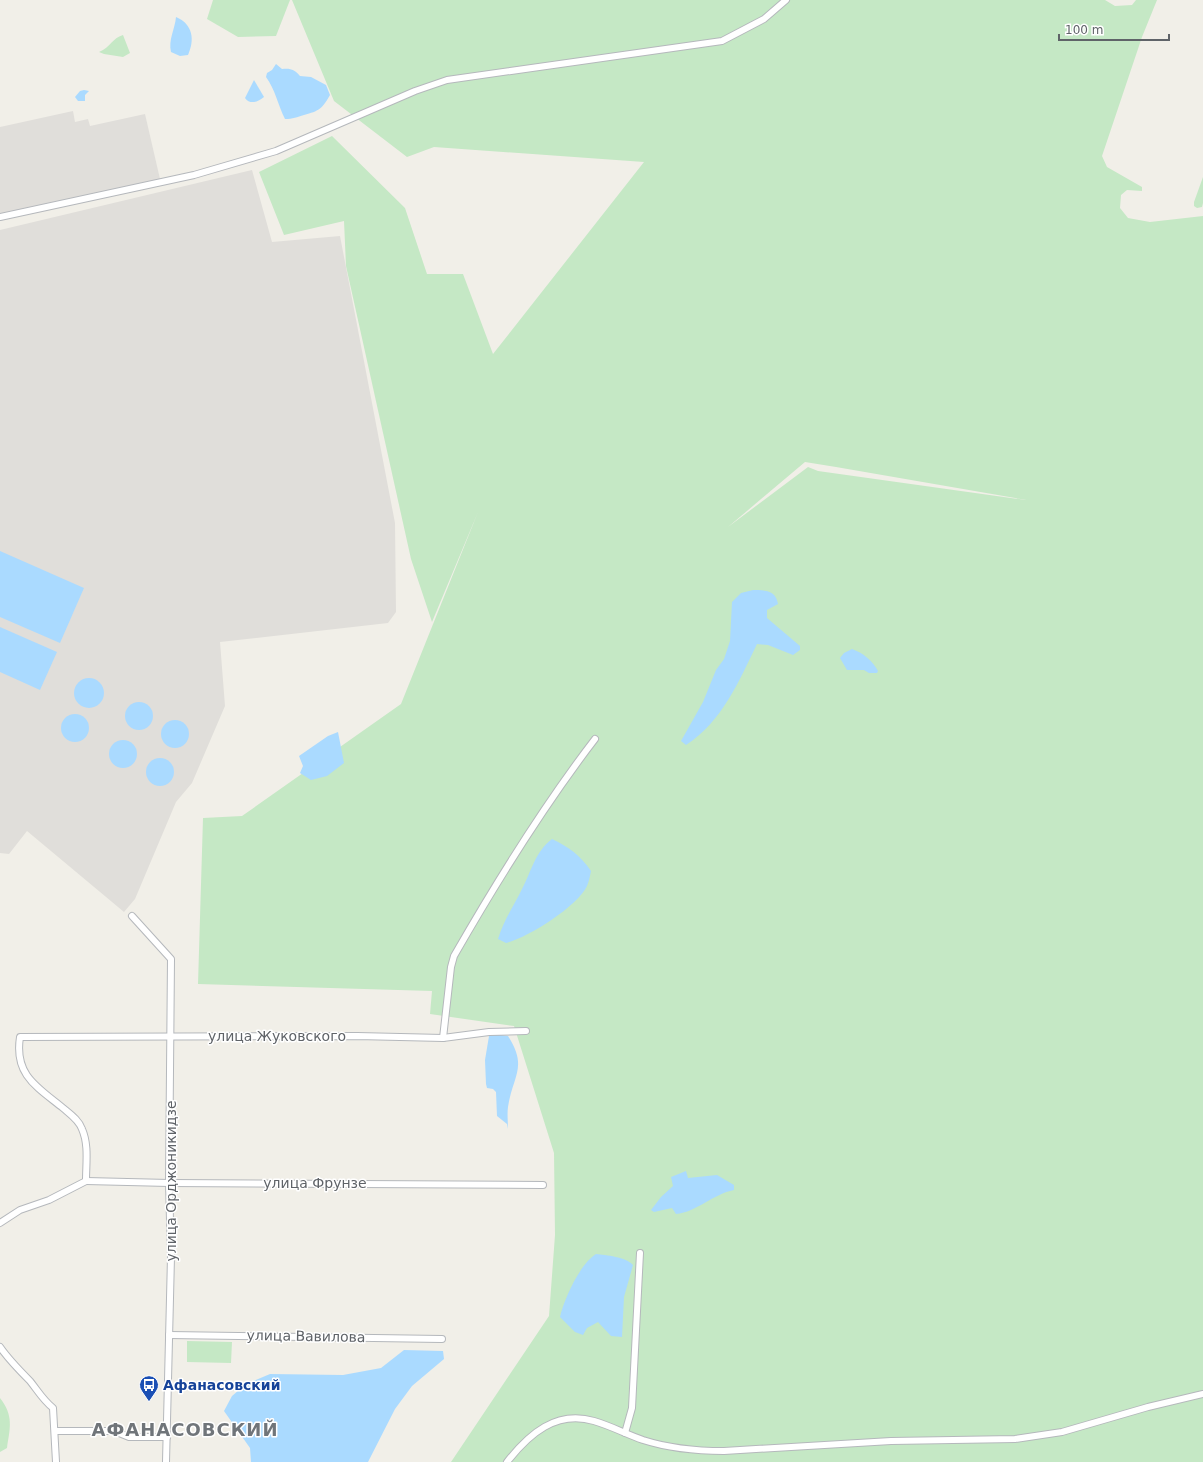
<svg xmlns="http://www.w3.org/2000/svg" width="1203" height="1462" font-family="'DejaVu Sans',sans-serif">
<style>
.industrial{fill:#e0deda}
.green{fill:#c5e8c5;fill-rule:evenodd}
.water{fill:#aadaff}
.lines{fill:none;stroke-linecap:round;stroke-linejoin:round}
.minor-casing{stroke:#b5b8bc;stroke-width:8}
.minor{stroke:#fff;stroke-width:6}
.labels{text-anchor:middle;stroke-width:3;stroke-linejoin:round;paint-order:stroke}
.street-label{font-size:14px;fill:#5f6368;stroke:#fff}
.transit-label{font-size:14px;font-weight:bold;fill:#164399;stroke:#fff;text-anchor:start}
.district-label{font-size:18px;font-weight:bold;letter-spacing:1px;fill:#70757a;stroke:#fff}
</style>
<rect width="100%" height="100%" fill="#f1efe8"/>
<g class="industrial">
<path d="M73,111l2,11 13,-3 2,7 55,-12 15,65 -160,35v-87z"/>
<path d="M252,170l20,72 68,-6 55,287 1,89 -8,11 -168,19 5,64 -33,77 -16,19 -41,97 -11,13 -97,-81 -18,23 -9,-1v-623z"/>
</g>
<g class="green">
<path d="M213,0h77l-14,36 -38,1 -31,-18z"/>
<path d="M292,0h813l10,6 17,-1 4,-5h21l-15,37 -40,119 5,11 35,20v4l-15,-1 -6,5 -1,13 8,10 22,4 53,-6v1246h-752l98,-146 6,-81 -1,-82 -40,-127 -84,-12 2,-23 -234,-7 5,-166 39,-2 159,-112 77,-192 -46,110 -21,-63 -65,-293 -2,-45 -60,14 -25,-63 73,-36 73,72 22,66h36l30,80 151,-192 -210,-15 -27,10 -73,-56zM805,462l31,5 190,33 -208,-29 -10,-4 -80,60z"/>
<path d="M123,35l7,18 -7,4 -19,-3 -5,-2c12,-5 13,-14 24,-17z"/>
<path d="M1203,177v26l-1,4 -5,1 -3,-2v-4z"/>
<path d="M187,1341l45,1 -1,21 -44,-1z"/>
<path d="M0,1398c14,18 10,30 7,50l-7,4z"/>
</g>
<g class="water">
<path d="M176,17c17,7 19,23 12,38l-8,1 -9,-4c-3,-12 4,-23 5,-35z"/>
<path d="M276,64l6,5c9,-1 13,1 18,7l11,1 15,8 4,10c-8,14 -11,16 -26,20 -7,2 -11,4 -19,4 -7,-14 -10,-30 -19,-42l1,-4 5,-3z"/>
<path d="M254,80l10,17c-6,5 -14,8 -19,1z"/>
<path d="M84,90l5,1 -4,4v6h-7l-3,-4 5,-6z"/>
<path d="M0,551l84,37 -24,55 -60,-26z"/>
<path d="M753,590c11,0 23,0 25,14l-11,6v8l33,28v4l-7,5 -25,-10 -11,-1c-18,37 -35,78 -71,101l-5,-4 22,-39 13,-32 8,-11 6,-18 2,-39 9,-9z"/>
<path d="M0,627l57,25 -17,38 -40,-18z"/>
<path d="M852,649c11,4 20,11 26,22l-1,2h-8l-5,-3h-17l-7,-12 4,-5z"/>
<circle cx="89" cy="693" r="15"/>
<circle cx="139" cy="716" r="14"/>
<circle cx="75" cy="728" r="14"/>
<circle cx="175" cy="734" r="14"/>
<path d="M338,732l6,31 -17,13 -16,4 -11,-7 3,-7 -4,-10 29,-20z"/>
<circle cx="123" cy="754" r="14"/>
<circle cx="160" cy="772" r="14"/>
<path d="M552,839c17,8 28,16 39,32 -1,5 -2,10 -4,15 -10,21 -60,52 -81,57l-8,-4c6,-20 16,-33 24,-50 10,-19 13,-37 30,-50z"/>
<path d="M494,1034l14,2c20,31 5,39 0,71 -1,7 0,15 0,22l-1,-5 -10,-8 -1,-24 -3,-3 -6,-1 -1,-4 -1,-24 4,-24z"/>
<path d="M686,1171l2,7 29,-3 17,10v5c-21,4 -37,22 -58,24l-4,-6 -18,4 -3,-2 10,-13 12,-11 -2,-9z"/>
<path d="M596,1254c10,1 30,3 37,11l-9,32 -2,40 -11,-1 -13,-14 -11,6 -4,7 -8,-3 -15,-15c4,-18 20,-53 36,-63z"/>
<path d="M404,1350l39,1 1,8 -32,27 -17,23 -27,53h-117l-1,-14 -26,-37 8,-15 14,-12 24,-10 73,1 38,-7z"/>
</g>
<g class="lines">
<defs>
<g id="minor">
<path d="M0,217l194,-42 82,-24 139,-60 32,-11 275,-39 42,-22 22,-19"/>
<path d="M132,916l39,43 -2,224 2,74 -5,205"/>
<path d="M443,1038l8,-71 3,-11c43,-75 88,-148 141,-217"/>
<path d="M86,1181l83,2 374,2"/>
<path d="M0,1223l20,-13 29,-10 37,-19c0,-18 3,-36 -4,-52 -3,-9 -12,-15 -19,-21 -26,-21 -49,-33 -43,-71l337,-1 86,2 46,-6 37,-1"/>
<path d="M169,1335l273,4"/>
<path d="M0,1347c9,13 19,23 30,34 8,10 13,19 23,27l3,54"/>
<path d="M55,1431h59l15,6h38"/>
<path d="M625,1433l7,-25 8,-155"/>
<path d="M507,1462c22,-28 49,-52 87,-41 17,5 32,13 49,19 25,8 55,11 81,11l167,-10 124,-2 47,-7 86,-25 55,-13"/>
</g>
</defs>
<use href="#minor" class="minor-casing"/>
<use href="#minor" class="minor"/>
</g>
<defs>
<symbol id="bus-pin" viewBox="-11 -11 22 30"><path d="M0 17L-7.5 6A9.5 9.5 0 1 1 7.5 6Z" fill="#1a4fb4" stroke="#fff"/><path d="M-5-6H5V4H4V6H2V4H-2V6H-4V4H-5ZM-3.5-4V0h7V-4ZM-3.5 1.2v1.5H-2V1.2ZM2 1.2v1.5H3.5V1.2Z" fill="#fff"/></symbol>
</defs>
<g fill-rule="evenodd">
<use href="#bus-pin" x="138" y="1374" width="22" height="30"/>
</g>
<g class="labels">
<g class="street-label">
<text x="277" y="1041">улица Жуковского</text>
<text transform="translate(171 1181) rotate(-90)" y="5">улица Орджоникидзе</text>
<text x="315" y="1188">улица Фрунзе</text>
<text transform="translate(306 1336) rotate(1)" y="5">улица Вавилова</text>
</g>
<g class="transit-label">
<text x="163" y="1390">Афанасовский</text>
</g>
<g class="district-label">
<text x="185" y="1436">АФАНАСОВСКИЙ</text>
</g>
</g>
<path d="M1059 34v6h110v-6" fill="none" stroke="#5f6368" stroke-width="2"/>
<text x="1065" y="34" font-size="12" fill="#5f6368" stroke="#ffffff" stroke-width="3" paint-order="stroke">100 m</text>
</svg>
